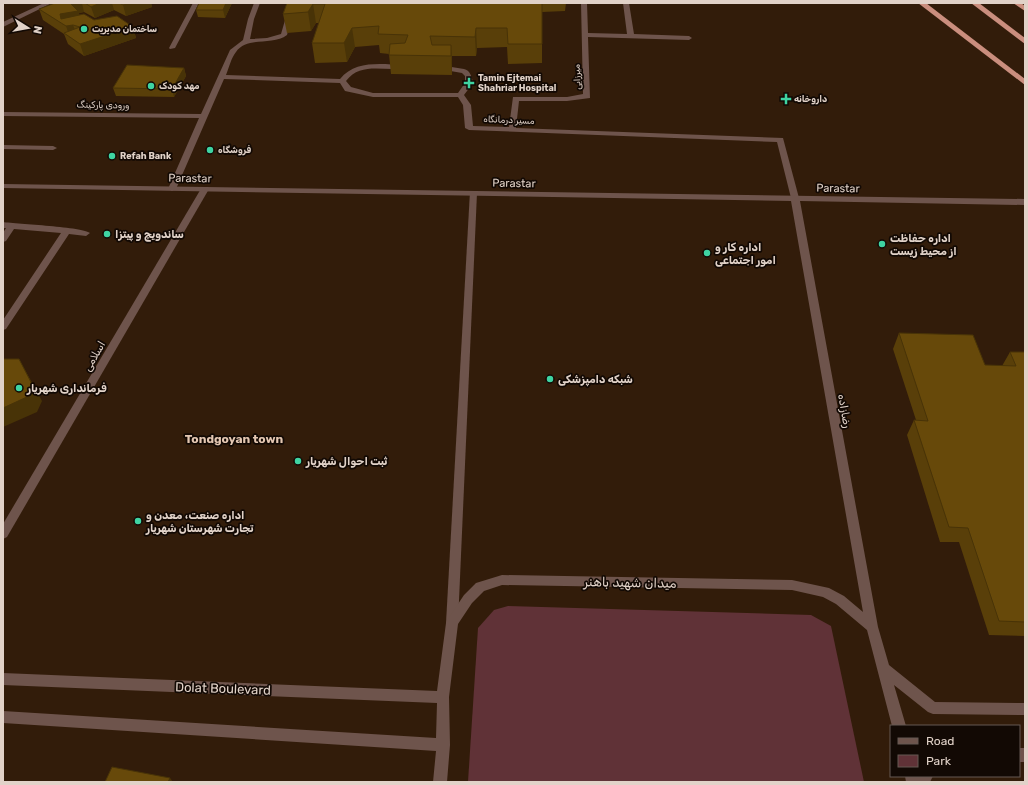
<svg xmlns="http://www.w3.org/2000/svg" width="1028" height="785" font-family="Rubik,'Noto Naskh Arabic',sans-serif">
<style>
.green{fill:#603237}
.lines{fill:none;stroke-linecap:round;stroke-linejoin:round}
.service{fill:#6e544c;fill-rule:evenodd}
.minor{fill:#6e544c;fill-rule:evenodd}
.tertiary{fill:#6e544c;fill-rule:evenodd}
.trunk{fill:#ca8e7e;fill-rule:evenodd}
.wall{fill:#593f09}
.shaded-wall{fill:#483307}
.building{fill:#67490a;stroke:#483307}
.poi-dot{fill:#3fd4a2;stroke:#120904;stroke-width:1.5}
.labels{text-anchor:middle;stroke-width:3.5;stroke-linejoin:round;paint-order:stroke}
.far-poi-label{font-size:9px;font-weight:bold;fill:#e1d2c8;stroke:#120904;text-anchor:start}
.far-street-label{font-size:9px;fill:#e1d2c8;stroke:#120904}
.street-label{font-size:11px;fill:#e1d2c8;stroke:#120904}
.poi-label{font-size:11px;font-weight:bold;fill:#e1d2c8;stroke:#120904;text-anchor:start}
.neighbourhood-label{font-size:12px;font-weight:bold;fill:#e4c7b2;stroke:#120904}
.near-street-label{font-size:13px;fill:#e1d2c8;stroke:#120904}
</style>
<rect width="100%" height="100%" fill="#321c0a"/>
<path class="green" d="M508,606l303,9 20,11 33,156h-396l10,-154 16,-18z"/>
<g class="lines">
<g class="service">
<path d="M44,3h8l-49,24v-5z"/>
<path d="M193,3h6l-24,45 -5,1 -1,-1z"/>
<path d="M254,3h6l-6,16 -4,20 17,-1 14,-4 9,-31h6l-9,32c-14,11 -40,1 -51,17 -5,6 -7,16 -10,23l114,4c15,-19 41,-15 63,-14l2,1v2c-20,4 -44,-7 -59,13l5,6 22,6h85l7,-10v-7l-3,-3 -23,-4 -3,-2 3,-2 25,4c6,1 8,8 9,14l-9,12 7,10 2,21 36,1 4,-30h54l16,-3 -2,-91h6l1,30 39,1 -4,-31h6l5,31 55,2 3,2 -3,2 -101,-3 2,61 -23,3h-48l-3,27 267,10 16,60 -4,2 -4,-2 -14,-56 -308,-12 -4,-2 -2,-23 -5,-8h-85l-28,-6 -5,-8 -116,-4 -48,110 -4,2 -4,-2 31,-71 -196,-2v-4l198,2 29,-64 13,-10 5,-21z"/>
<path d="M3,145l50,1 4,2 -4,2 -50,-1z"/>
<path d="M3,222c14,2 81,5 87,11l-4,3 -17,-2 -63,95 -3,1v-10l58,-87 -47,-4 -8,12 -3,1v-9l3,-5h-3z"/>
</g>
<g class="minor">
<path d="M202,187h6l1,2 -202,348 -4,2v-15z"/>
<path d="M470,191h3l4,2 -19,430 -2,4 -4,1 -4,-1 -2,-4z"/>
</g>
<g class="tertiary">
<path d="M3,184l1022,15v6l-225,-4 78,426 11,38 46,37 90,1v12l-92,-1 -5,-2 -34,-27 12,41h-14l-25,-96 -31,-26 -13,-7 -31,-7 -290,-5 -18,6 -12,12 -14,21 -9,73 1,48 -3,37h-14l3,-31 -433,-28v-12l433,27 1,-35 -434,-18v-12l434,18 9,-68 2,-4 16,-24 12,-12 26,-8 290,5 37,8 15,8 19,16 -72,-411 -788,-13z"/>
<rect x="1019" y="748" width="6" height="14"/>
<path d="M905,776h28l-3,6h-24z"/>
</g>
<g class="trunk">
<path d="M918,3h8l99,76v6z"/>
<path d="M971,3h8l46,35v6z"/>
<path d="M1013,3h8l4,3v5z"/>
</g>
</g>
<g class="wall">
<path d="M55,3h96l1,4 -26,9 -12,-6 -19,8 -11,-6 -5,1v2l15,5 39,7 3,11 -52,18 -16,-12 -4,-10 -21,-14 -4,-11z"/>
<path d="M232,3l-7,15 -27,-1 -2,-7z"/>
<path d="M287,3h279l-1,8 -23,1v51l-34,1 -1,-17 -30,1 -1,8h-24v19l-61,-1 -2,-20 -9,-1 -1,-8 -24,2 -8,15 -32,1 -3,-20 7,-20h-3l-5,8 -24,2 -4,-19z"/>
<path d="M184,68l2,8 -12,21 -58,-1 -3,-8z"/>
<path d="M899,333l86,32 17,1 8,-14h15v284l-36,-1 -30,-93h-19l-33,-107 7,-15h2l-23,-71z"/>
</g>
<g class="shaded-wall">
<path d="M70,3h12l2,9 -5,1 3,9 -21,-3 -1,-5z"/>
<path d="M100,3h12l2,7 -19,8 -4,-11z"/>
<path d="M128,3h23l1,4 -26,9 -3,-11z"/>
<path d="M226,3h6l-7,15 -2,-8z"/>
<path d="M313,4l3,19 -5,8 -3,-19z"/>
<path d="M73,25l4,11 -7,2 -4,-12z"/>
<path d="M133,27l3,11 -52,18 -4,-12z"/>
<path d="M352,28l3,19 -8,15 -3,-19z"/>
<path d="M476,28l1,20 -1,8 -1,-19z"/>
<path d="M451,45l1,19v11l-1,-19z"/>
<path d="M184,68l2,8 -12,21 -2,-8z"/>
<path d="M19,359l23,42 -5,11 -34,15v-19z"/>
<path d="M170,778l3,4h-5z"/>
</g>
<g class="building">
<path d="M55,3h15l8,8 -18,3 1,5 23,-5 10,6 23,-4 16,11 -53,17 -16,-11 16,-6 -7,-2 -7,1 -27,-17z"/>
<path d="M85,3h15l-9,4z"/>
<path d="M119,3h9l-5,2z"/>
<path d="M199,3h27l-3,7h-27z"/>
<path d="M287,3h255v41h-34l-1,-16h-31l-1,9 -45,-1 2,9h19v11l-62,-1 1,-11 15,-1 3,-8 -30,-1 1,-8 -27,2 -8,15h-32l13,-39h-12l-5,8 -25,2z"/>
<path d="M127,65l57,3 -12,21 -59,-1z"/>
<path d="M899,333l74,2 12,30 31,1 -6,-14h15v270l-26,-1 -31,-93 -19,-1 -35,-107 14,1z"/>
<path d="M3,359h16l14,27 -4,10 -26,12z"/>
<path d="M112,767l58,11 -2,4h-63z"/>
</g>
<g class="poi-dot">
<circle cx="84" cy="29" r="4"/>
<path d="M467 77h4v4h4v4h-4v4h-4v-4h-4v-4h4z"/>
<circle cx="151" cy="86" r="4"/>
<path d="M784 93h4v4h4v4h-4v4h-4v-4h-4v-4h4z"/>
<circle cx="210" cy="150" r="4"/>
<circle cx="112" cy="156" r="4"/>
<circle cx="107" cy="234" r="4"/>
<circle cx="882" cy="244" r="4"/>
<circle cx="707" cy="253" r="4"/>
<circle cx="550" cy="379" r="4"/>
<circle cx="19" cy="388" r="4"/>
<circle cx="298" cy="461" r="4"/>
<circle cx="138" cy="521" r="4"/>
</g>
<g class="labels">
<g class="far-poi-label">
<text x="92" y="32">ساختمان مدیریت</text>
<text x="478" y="81">Tamin Ejtemai<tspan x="478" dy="10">Shahriar Hospital</tspan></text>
<text x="159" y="89">مهد کودک</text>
<text x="794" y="102">داروخانه</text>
<text x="218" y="153">فروشگاه</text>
<text x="120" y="159">Refah Bank</text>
</g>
<g class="far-street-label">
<text transform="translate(577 77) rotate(-92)" y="3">میرزایی</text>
<text transform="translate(103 105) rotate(1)" y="3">ورودی پارکینگ</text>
<text transform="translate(509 120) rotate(2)" y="3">مسیر درمانگاه</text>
</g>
<g class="street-label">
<text transform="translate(190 178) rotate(1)" y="4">Parastar</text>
<text transform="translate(514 183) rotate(1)" y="4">Parastar</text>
<text transform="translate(838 188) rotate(1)" y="4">Parastar</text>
<text transform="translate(94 356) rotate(-60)" y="4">اسلامی</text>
<text transform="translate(845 411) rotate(80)" y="4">رضازاده</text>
</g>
<g class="poi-label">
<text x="115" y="238">ساندویچ و پیتزا</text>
<text x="890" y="242">اداره حفاظت<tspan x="890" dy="13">از محیط زیست</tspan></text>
<text x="715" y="251">اداره کار و<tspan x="715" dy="13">امور اجتماعی</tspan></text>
<text x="558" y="383">شبکه دامپزشکی</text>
<text x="27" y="392">فرمانداری شهریار</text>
<text x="306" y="465">ثبت احوال شهریار</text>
<text x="146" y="519">اداره صنعت، معدن و<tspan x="146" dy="13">تجارت شهرستان شهریار</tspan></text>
</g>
<g class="neighbourhood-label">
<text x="234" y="443">Tondgoyan town</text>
</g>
<g class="near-street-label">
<text transform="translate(630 582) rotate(1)" y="5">میدان شهید باهنر</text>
<text transform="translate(223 688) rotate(2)" y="5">Dolat Boulevard</text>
</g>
</g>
<rect width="1028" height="785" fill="none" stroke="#e1d2c8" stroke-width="8"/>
<rect x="890" y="725" width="130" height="52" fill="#120904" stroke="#655952"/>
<rect x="898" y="738" width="20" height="6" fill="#6e544c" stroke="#655952"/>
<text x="926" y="745" font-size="12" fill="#e1d2c8">Road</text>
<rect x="898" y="755" width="20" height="12" fill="#603237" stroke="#655952"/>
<text x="926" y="765" font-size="12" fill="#e1d2c8">Park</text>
<g transform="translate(28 28) rotate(101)" stroke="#120904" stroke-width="3" paint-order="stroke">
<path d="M0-3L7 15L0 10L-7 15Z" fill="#e1d2c8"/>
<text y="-6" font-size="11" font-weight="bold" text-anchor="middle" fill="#e1d2c8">N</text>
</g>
</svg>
